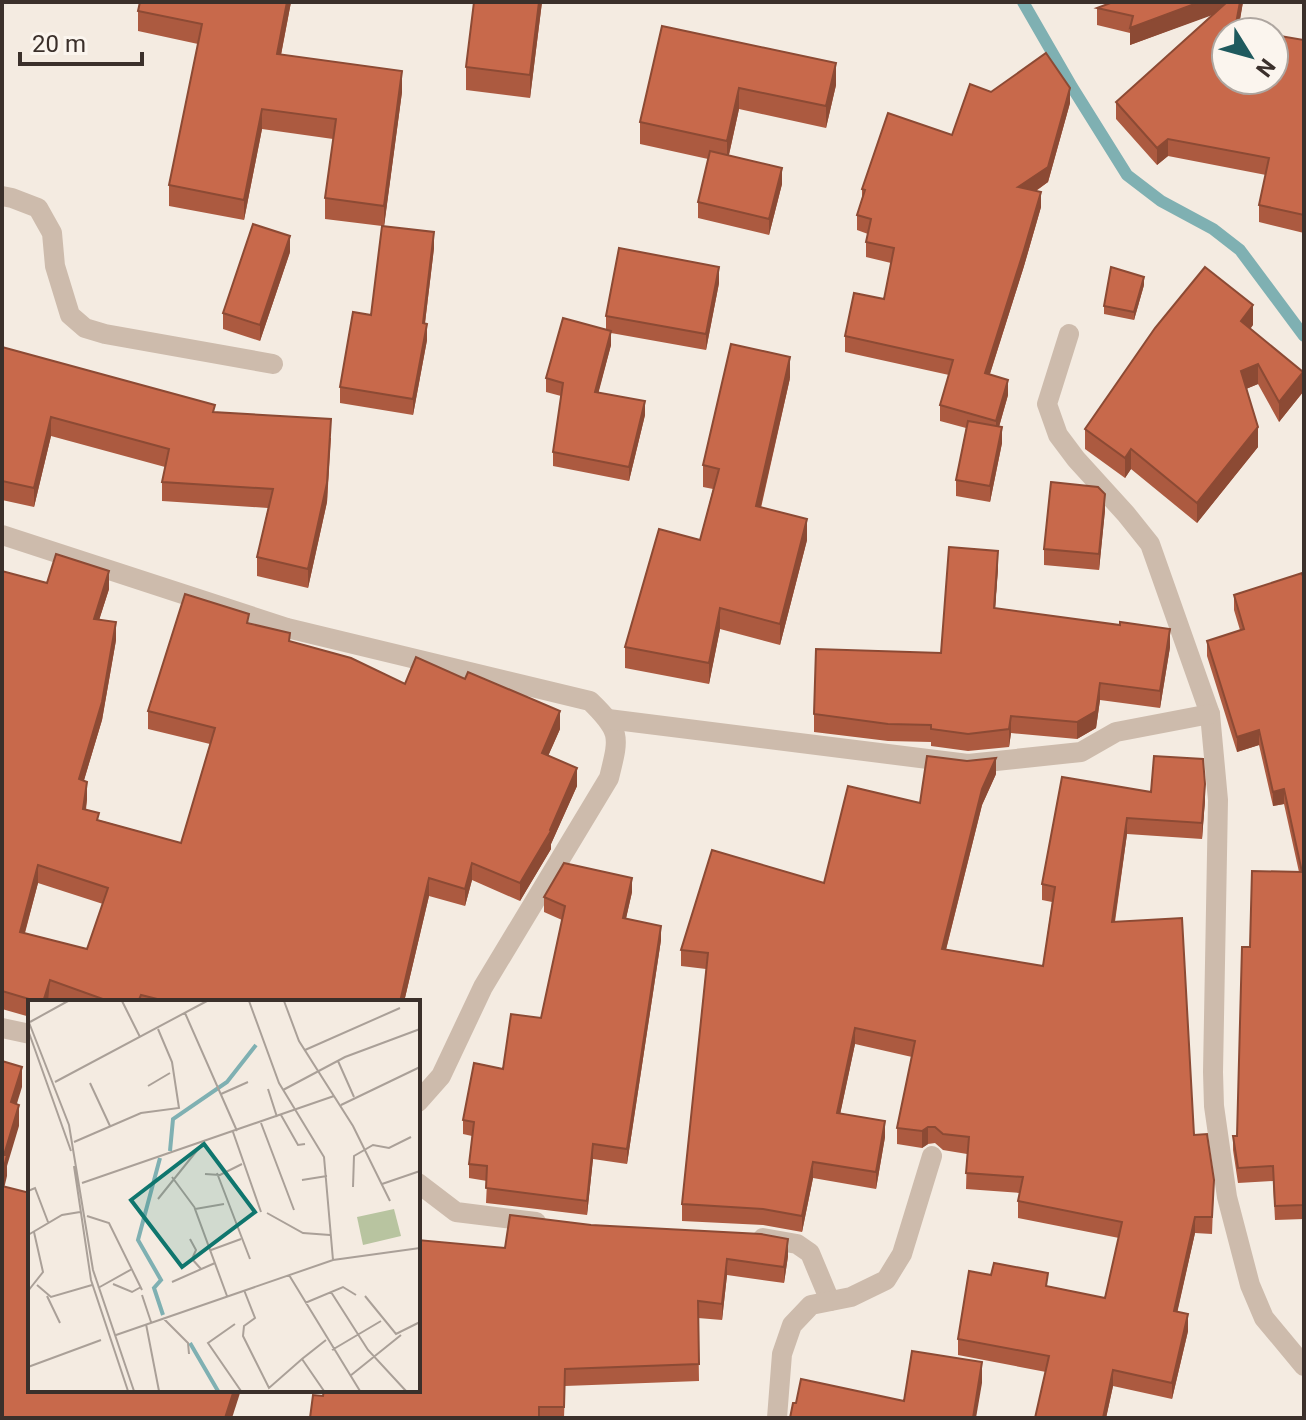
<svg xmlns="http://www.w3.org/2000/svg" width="1306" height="1420" font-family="Roboto,sans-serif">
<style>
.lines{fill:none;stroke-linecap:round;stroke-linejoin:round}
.stream{stroke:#7fb0b2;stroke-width:12}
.minor{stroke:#cdbbac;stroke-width:20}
.wall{fill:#ac5a40;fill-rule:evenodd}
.shaded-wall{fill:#8c4a34}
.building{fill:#c8694b;stroke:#8c4a34;stroke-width:2;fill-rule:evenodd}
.inset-river{fill:none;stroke:#7fb0b2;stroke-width:4}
.inset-road{fill:none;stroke:#aaa098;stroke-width:2}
.view{fill:#0f766e;fill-opacity:0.15;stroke:#0f766e;stroke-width:4}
.inset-edge{fill:none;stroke:#3b302b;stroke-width:4}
</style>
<rect width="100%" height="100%" fill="#f4ebe1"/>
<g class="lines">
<path class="stream" d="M1023,2l49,85 55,88 34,26 52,28 27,21 64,86"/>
<g class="minor">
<path d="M2,196l10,2 26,10 14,25 3,33 15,49 15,13 20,6 168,30"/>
<path d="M1069,334l-22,70 11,31 18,24 50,55 24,30 60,170 8,86 -5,272 1,34 13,91 23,88 14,33 40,48"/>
<path d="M2,535l285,93 303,73c32,31 29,36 19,77l-126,209 -42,89 -23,26"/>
<path d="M608,719l360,45 113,-12 35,-20 94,-18"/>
<path d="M2,1028l28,6"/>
<path d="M418,1183l38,29 80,10"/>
<path d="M763,1238l34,6 13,9 20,48"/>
<path d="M777,1418l5,-64 10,-29 19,-20 40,-8 35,-17 16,-26 30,-98"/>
</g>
</g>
<g class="wall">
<path d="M140,2h151l-10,53 121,37 -18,134 50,22 -9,75 2,17 -14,75 -73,-12v-16l31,-72 11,-89 -57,-7v-21l8,-59 -71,-10 -18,91 -75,-14v-21l29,-141 -60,-13v-20z"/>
<path d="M542,2l-12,96 -64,-8v-23z"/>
<path d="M1243,2l-5,27 66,11v193l-45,-11v-17l7,-30 -98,-19 -11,9 -41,-46v-17l97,-88 -83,31v-12l-33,-8v-17z"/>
<path d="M662,26l174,59 -10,43 -87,-19 -10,46 53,29 -13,51 -71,-17v-16l10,-43 -68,-15v-22z"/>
<path d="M991,92l79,11 -22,79 -12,9 5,16 -17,59 -34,108 18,21 -9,32 3,16 -12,59 -34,-6v-16l10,-52 -26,-7v-16l9,-30 -104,-23v-16l39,-37 7,-36 -25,-6v-15l2,-8 -11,-4v-15l5,-17v-9l90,-54z"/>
<path d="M290,252l-30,89 -37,-12v-16z"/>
<path d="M719,283l-13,67 -95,-17v12l-13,48 47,22 -16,66 -76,-15v-14l8,-56 -15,-4v-14l60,-48v-14z"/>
<path d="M1144,285l-10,35 -30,-6v-8z"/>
<path d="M1253,325l-3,4 53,63 -24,30 -21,-38 -12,5 12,58 -61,76 -66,-54 -6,9 -40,-29v-20z"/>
<path d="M2,347l213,66 116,25 -4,64 -19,86 -51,-12v-19l11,-49 -106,-7v-19l3,-15 -114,-31 -17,71 -32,-7z"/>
<path d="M790,378l-29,130 46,32 -27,105 -60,-16 -11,55 -84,-16v-21l75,-107 13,-51 -10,-2v-22z"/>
<path d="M1105,510l-6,60 -55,-5v-16z"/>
<path d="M998,568l-3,40 175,39 -10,61 -60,-8 -4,28 -19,11 -66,-6 -2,14 -41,4 -37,-5v-4l-43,-1 -74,-9v-18l127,-61z"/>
<path d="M2,571l45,12 62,6 -10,31 17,20 -14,80 -18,60 3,19 -1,11 13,10 82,23 29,-99 -62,-15v-18l101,-88 41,18 115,43 155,45 -12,27 29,30 -26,58v5l-31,52 -48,-21 -7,26 -36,-10 -25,106h-343l-11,-4 -2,4h-18v15l-28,-8zM38,883l65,21 -16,45 -62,-16z"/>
<path d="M1304,580v639l-29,1 -2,-39 -35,2 -5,-33v-14h4l13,-189 49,-75 -15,-68 -11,2 -14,-61 -22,7 -30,-96v-15l33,-11 -6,-20v-15z"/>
<path d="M996,774l-14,31 -36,145 97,16 9,-64 -10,-2v-16l109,-92 54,8 -3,39 -75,-5 -12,88 79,213 20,45 -2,54 -17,-1 -18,79 11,19 -16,68 -59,-13 -7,32h-71l11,-46 -88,-17v-16l90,-53 57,12 14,-60 -101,-20v-17l2,-8 -54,-4 1,-35 -24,-4 -8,-7 -7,1 -6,4 -25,-4v-16l15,-71 -57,-13 -15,70 45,23 -9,52 -63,-11 -11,54 -39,-7 -81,-4v-17l24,-235 -25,-3v-16l143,-67 96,-80z"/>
<path d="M632,892l-6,26 35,22 -34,224 -34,-5 -6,56 -101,-12 1,-22 -18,-3v-14l3,-28 -9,-2v-14l78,-102 21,-98 -18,-8v-15z"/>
<path d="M505,1248l283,8 -4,27 -57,-8 -5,45 -24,-2 1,63 -134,5 -1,32h-254z"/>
</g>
<g class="shaded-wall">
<path d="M287,2h4l-14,73v-21z"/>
<path d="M539,2h3l-12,96v-23z"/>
<path d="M1200,2h43l-5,30h-3l5,-27 -110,40v-17z"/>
<path d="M836,63v22l-10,43v-22z"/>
<path d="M402,71v21l-18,135v-21z"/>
<path d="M739,88v21l-12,54v-22z"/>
<path d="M1070,88v15l-22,79 -30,21v-16z"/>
<path d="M262,109v20l-18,91v-20z"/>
<path d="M1168,139v17l-11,9v-17z"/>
<path d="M782,168v16l-13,51v-16z"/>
<path d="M1041,192v15l-17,59 -39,123v-16z"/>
<path d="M434,232v16l-11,91v-16z"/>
<path d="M290,236v16l-30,89v-16z"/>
<path d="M719,267v16l-13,67v-16z"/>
<path d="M1144,277v8l-10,35v-8z"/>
<path d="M1253,305v20l-12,16v-20z"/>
<path d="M427,324v16l-14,75v-16z"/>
<path d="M611,331v14l-16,61v-14z"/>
<path d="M790,357v21l-34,149v-21z"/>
<path d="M1258,364v20l-17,7v-20z"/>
<path d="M1303,372v20l-24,30v-20z"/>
<path d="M1008,380v15l-12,42v-16z"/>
<path d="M645,401v14l-16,66v-14z"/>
<path d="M51,417v19l-17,71v-19z"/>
<path d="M331,419l-4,83 -19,86v-19z"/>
<path d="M1002,427v16l-12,59v-16z"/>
<path d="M1258,427v20l-61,76v-20z"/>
<path d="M1131,449v20l-6,9v-20z"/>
<path d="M1105,494v16l-6,60v-16z"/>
<path d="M807,519v21l-27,105v-21z"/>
<path d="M998,551v17l-4,58v-18z"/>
<path d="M109,571v18l-15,47v-17z"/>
<path d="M720,608v21l-11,55v-21z"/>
<path d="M116,622v18l-14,80 -23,77v-18z"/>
<path d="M1170,629v18l-10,61v-17z"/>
<path d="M1100,683v17l-4,28 -19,11v-17z"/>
<path d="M560,711v18l-18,41v-17z"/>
<path d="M1011,716v17l-2,14v-18z"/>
<path d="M1259,730v15l-22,7v-15z"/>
<path d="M996,758v16l-14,31 -40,160v-16l40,-160z"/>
<path d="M577,768v18l-26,58v5l-31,52v-18l30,-53z"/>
<path d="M87,782v17l-4,28v-18z"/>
<path d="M1205,784v16l-3,39v-16z"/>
<path d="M1284,789v15l-11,2v-14z"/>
<path d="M1127,818v16l-15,105v-17z"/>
<path d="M472,863v17l-7,26v-17z"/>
<path d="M38,865v18l-18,67v-18z"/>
<path d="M429,878v18l-25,106h-4z"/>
<path d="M632,878v14l-9,40v-14z"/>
<path d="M661,926v14l-34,224v-15z"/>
<path d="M50,980l-2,22h-5z"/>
<path d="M855,1028v16l-18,85v-16z"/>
<path d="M22,1067v20l-11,36v-21z"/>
<path d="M19,1105v21l-12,40v10l-5,21v-21l2,-21z"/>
<path d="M885,1121v16l-9,52v-17z"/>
<path d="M928,1127v17l-6,4v-17z"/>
<path d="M593,1144v15l-6,56v-14z"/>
<path d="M813,1162v16l-11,54v-16z"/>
<path d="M1195,1217v16l-21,94v-16z"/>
<path d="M788,1239v17l-4,27v-16z"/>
<path d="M727,1259v16l-5,45v-16z"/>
<path d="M1188,1314v17l-16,68v-16z"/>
<path d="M982,1362v21l-6,35h-3z"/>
<path d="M1113,1370v16l-7,32h-3z"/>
<path d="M234,1390h7l-9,28h-7z"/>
</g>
<g class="building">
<path d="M140,2h147l-10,52 125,17 -18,135 -59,-8 11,-79 -74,-10 -18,91 -75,-15 33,-161 -64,-13z"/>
<path d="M474,2h65l-9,73 -64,-8z"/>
<path d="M1113,2h87l-70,26 3,-12 -36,-8z"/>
<path d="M1227,2h13l-5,27 20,3h-29v48h48v-45l30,5v175l-45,-10 10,-47 -101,-19 -11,9 -41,-46z"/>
<path d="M662,26l174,37 -10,43 -87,-18 -12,53 -87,-19z"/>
<path d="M1046,53l24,35 -22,79 -30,20 23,5 -17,58 -39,123 23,7 -12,41 -56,-16 13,-45 -108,-24 9,-43 30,6 10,-51 -28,-6 5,-23 -14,-4 8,-25 -3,-1 26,-76 64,22 18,-51 21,8z"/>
<path d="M710,151l72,17 -13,51 -71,-17z"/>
<path d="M253,224l37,12 -30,89 -37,-12z"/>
<path d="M382,226l52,6 -11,91 4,1 -14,75 -73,-12 13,-75 18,3z"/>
<path d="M619,248l100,19 -13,67 -100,-18z"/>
<path d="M1111,267l33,10 -10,35 -30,-6z"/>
<path d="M1205,267l48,38 -12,16 62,51 -24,30 -21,-38 -17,7 17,56 -61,76 -66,-54 -6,9 -40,-29 70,-101z"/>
<path d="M563,318l48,13 -16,61 50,9 -16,66 -76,-15 10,-69 -17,-5z"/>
<path d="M731,344l59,13 -34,149 51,13 -27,105 -60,-16 -11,55 -84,-16 34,-118 41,11 19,-71 -16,-4z"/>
<path d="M2,347l213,58 -2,7 118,7 -4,64 -19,86 -51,-12 16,-68 -111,-7 7,-33 -118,-32 -17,71 -32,-7z"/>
<path d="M968,421l34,6 -12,59 -34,-6z"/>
<path d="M1051,482l47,5 7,7 -6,60 -55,-5z"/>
<path d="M949,547l49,4 -4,57 126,17v-3l50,7 -10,62 -60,-8 -4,28 -19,11 -66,-6 -2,13 -41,5 -37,-5v-4l-43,-1 -74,-10 2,-65 125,4z"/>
<path d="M56,554l53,17 -15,48 22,3 -14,80 -23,77 8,3 -4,27 16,4 -2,7 84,23 34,-115 -67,-17 37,-117 64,20 -2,9 43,10 -1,8 62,17 54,26 11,-27 49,22 3,-7 92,39 -18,42 35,15 -27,62 1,1 -31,52 -48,-20 -7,26 -36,-11 -29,124h-231l-28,-7 -3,7h-27l-61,-22 -7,22h-4l-37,-11v-420l45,12zM38,865l70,23 -21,61 -67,-17z"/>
<path d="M1302,573l2,7v625l-29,1 -2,-40 -35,2 -5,-32h4l5,-189h8l2,-76 50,1 -18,-83 -11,3 -14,-62 -22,7 -30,-96 37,-12 -10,-34z"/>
<path d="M927,756l40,5 29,-3 -14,31 -40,160 101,17 12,-79 -13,-3 20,-107 89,15 3,-36 49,3 2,25 -3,39 -75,-5 -15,104 70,-4 12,217 13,-1 7,46 -2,37h-17l-21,94 14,3 -16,69 -59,-13 -10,48h-68l14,-62 -91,-17 11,-68 22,4 3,-12 54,10 -2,13 59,12 17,-76 -104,-21 5,-24 -57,-4 3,-36 -26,-3 -8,-7h-7l-6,4 -25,-3 18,-87 -60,-13 -18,85 48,8 -9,51 -63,-10 -11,54 -39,-7 -81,-5 26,-251 -27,-3 31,-100 112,33 24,-97 72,17z"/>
<path d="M564,863l68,15 -9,40 38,8 -34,223 -34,-5 -6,57 -101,-13 1,-22 -18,-2 5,-42 -11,-2 11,-57 29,6 8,-55 30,4 24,-112 -21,-9z"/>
<path d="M2,1061l20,6 -11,35 8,3 -15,50h3l-5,21z"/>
<path d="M2,1186l28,7v197h204l-9,28h-223z"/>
<path d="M510,1215l81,10 170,9 27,5 -4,28 -57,-8 -5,45 -24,-3 1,63 -134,5 -1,38h-25v11h-229l3,-23 10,1 1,-6h94v-150l87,8z"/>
<path d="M912,1351l70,11 -9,56h-183l3,-15h3l5,-24 103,22z"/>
</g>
<g transform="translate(28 1000)">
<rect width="392" height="392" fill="#f4ebe1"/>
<path d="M366,209l7,27 -38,9 -6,-28z" fill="#b8c4a0"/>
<path class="inset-river" d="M142,151l3,-32 54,-37 29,-37M132,158l-22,82 23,40 -7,8 9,27M162,343l28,48"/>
<path class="inset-road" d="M94,1l18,36M221,1l30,82 45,74 9,103M256,1l15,40 54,85 37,75M157,13l52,118M0,20l41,105 24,145 41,121M2,22l38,-21M0,30l43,121M277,50l95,-42M310,61l16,36M27,82l152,-81M62,83l20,43M120,86l22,-13M240,89l9,28M255,90l62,-33 75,-28M193,94l27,-12M313,105l79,-38M253,115l17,30 7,-1M233,123l33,87M205,132l28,80M46,142l67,-29 38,-5 -7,-46 -14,-33M46,166l17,114 37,111M189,173l33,86M177,174l15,1 22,-11M144,177l23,31M274,180l25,-4M54,183l252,-87M354,184l38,-13M325,187l1,-31 19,-11 16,3 22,-11M0,191l7,-3 13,34M130,199l45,-56M196,204l-29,5 32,87M239,213l36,20 27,2M59,216l22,7 33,67M0,235l34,-20 18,-3M162,239l6,11 -4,9 9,10M183,250l30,-11M261,275l71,116M144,282l43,-19M85,284l19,8 9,-5M9,285l14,12 41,-12M70,288l34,-19M216,290l11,28 -11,8 -1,10 26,52 33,-29M0,291l15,-19 -9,-40M303,292l37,58 38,41M114,295l9,27M19,296l13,27M337,296l31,38 24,-12M277,303l38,-16 13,8M135,318l25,25 1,11M118,324l13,67M207,324l-27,19 33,48M88,335l217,-75 87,-12M304,350l49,-29M0,367l73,-27M322,376l51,-41M296,391l-22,-32 24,-19"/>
<path class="view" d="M176,144l51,68 -73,55 -51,-67z"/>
<rect width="392" height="392" class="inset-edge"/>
</g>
<rect width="1306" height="1420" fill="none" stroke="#3b302b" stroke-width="8"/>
<g transform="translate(1250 56) rotate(127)"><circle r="38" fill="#fbf5ee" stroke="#aea6a0" stroke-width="2"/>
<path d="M0-6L14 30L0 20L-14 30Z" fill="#1f5a5e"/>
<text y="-12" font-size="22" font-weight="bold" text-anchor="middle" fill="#3b302b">N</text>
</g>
<path d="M20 52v12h122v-12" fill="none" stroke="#3b302b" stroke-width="4"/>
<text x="32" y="52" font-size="24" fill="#3b302b" stroke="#fbf5ee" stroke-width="6" paint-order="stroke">20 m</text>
</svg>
